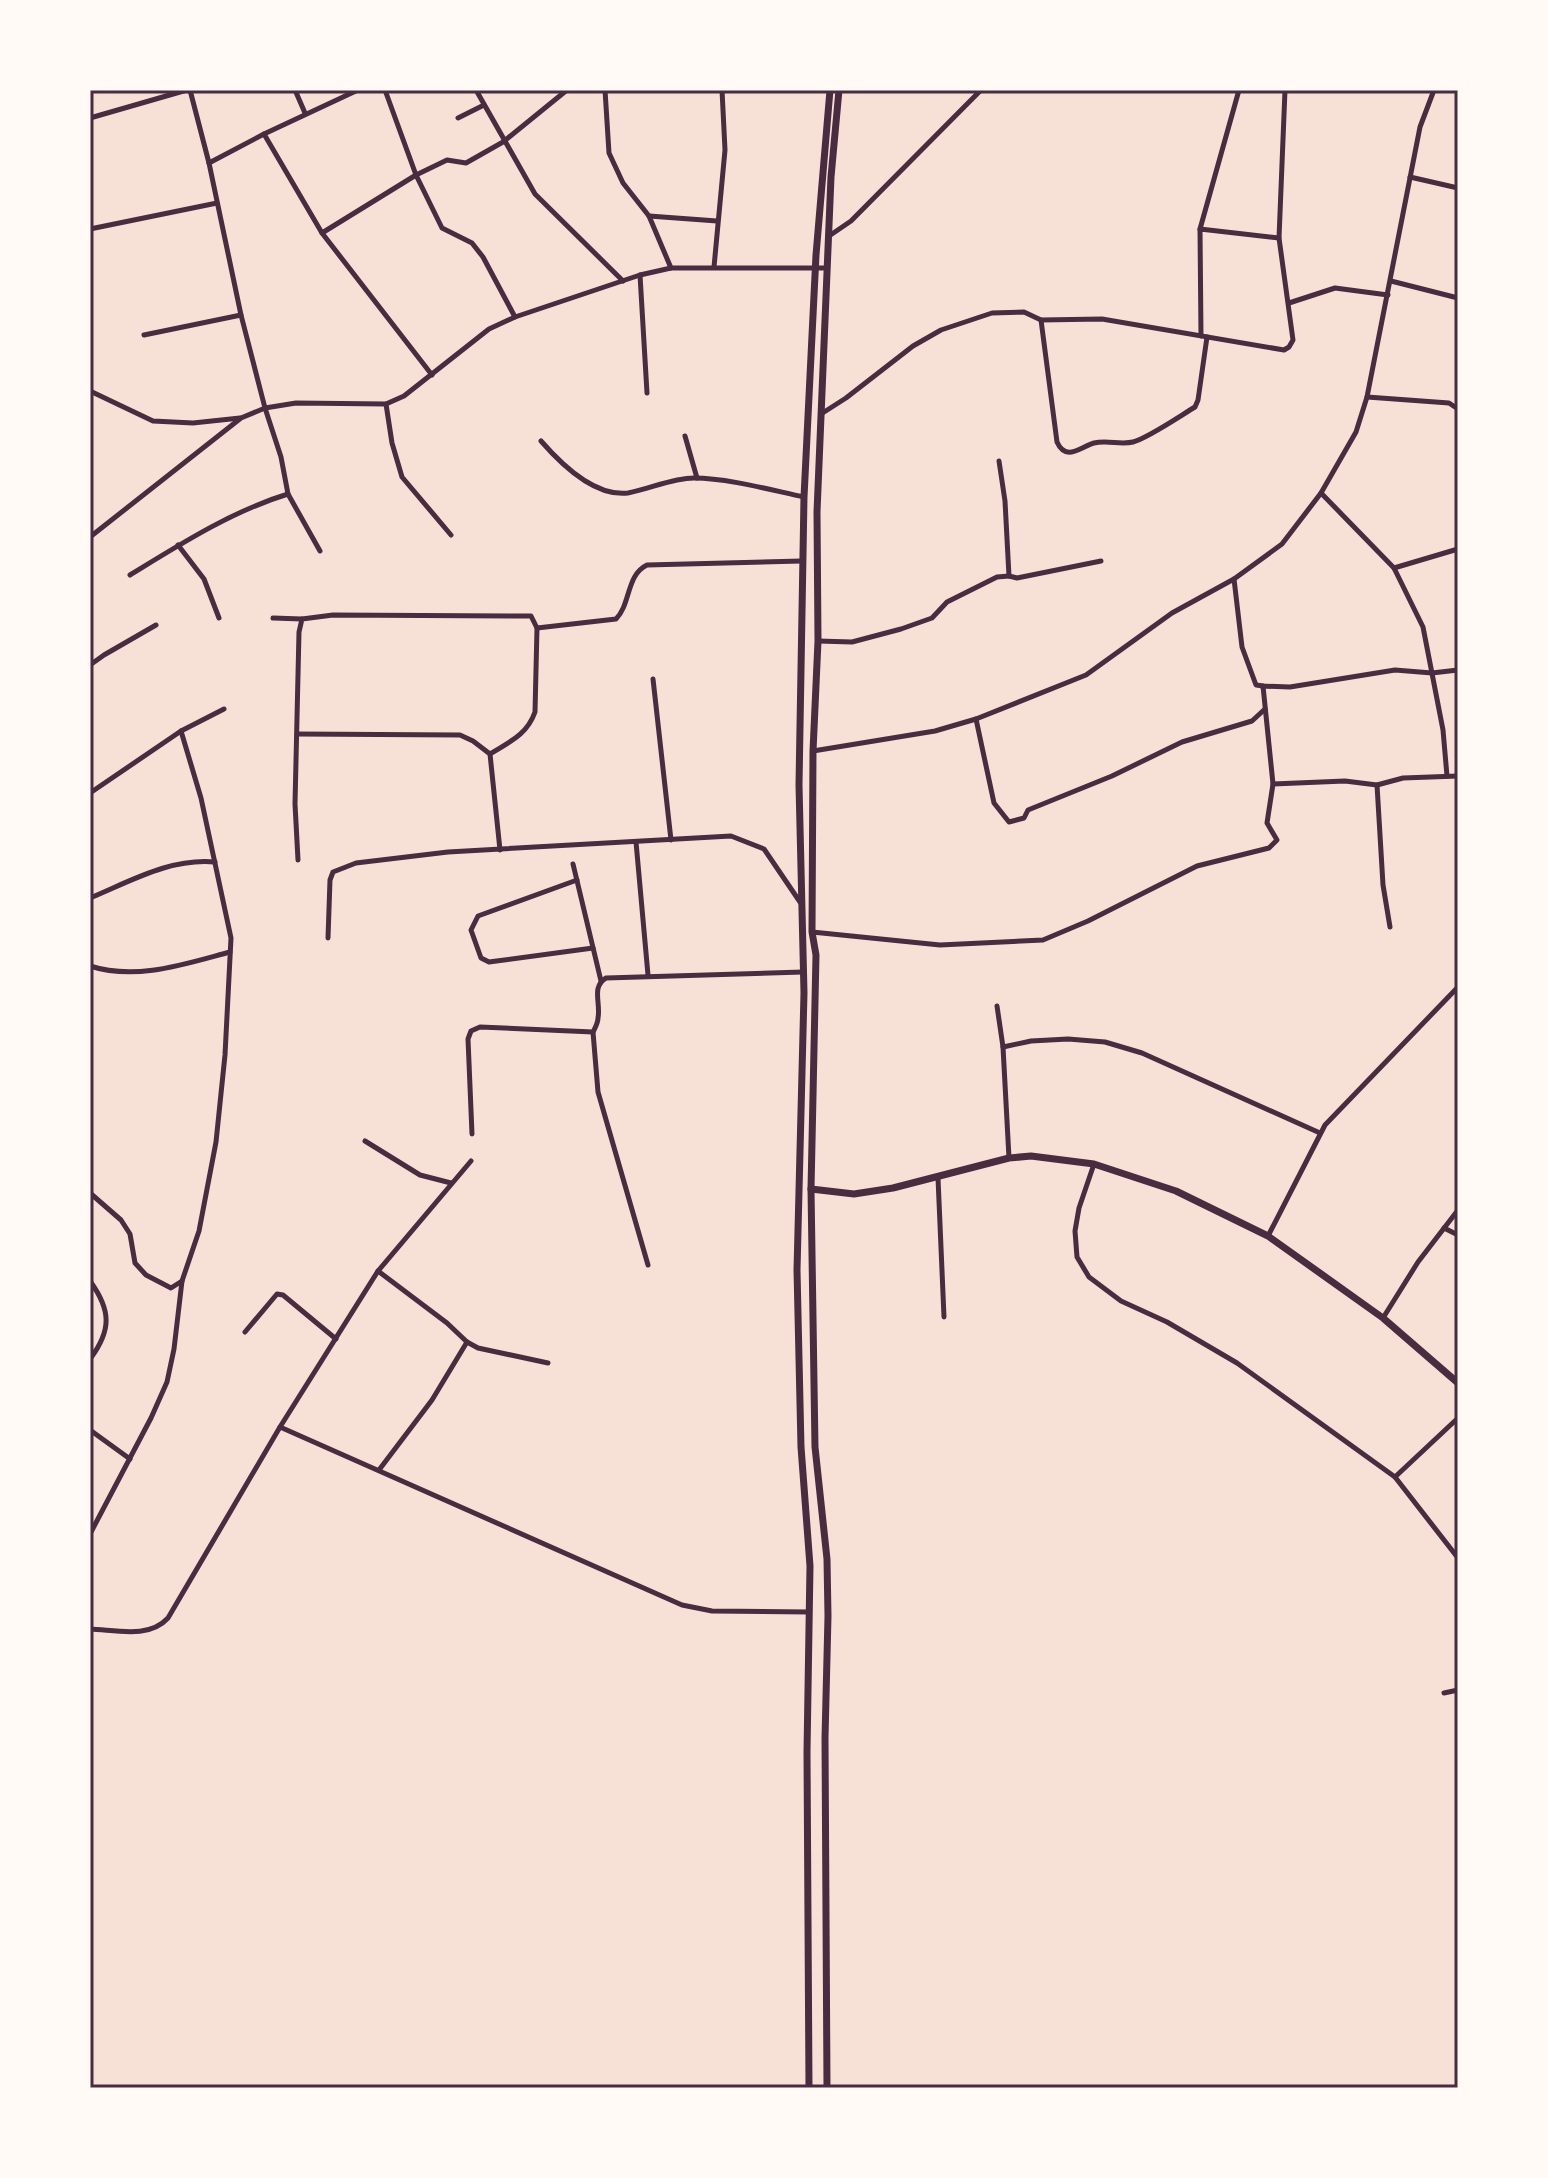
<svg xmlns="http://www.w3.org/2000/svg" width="1548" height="2178" font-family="Mulish,sans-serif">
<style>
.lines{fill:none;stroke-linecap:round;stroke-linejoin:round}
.minor{stroke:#4a2c40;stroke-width:5}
.tertiary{stroke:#4a2c40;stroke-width:7}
.secondary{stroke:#4a2c40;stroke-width:7}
.neatline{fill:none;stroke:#4a2c40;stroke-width:3}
</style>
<rect width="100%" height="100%" fill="#f7e1d7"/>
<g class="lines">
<g class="minor">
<path d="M295,90l10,23"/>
<path d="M358,90l-94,44 58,99 110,142"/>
<path d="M385,90l31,85 26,53 30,15 11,14 32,60"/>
<path d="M476,90l59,104 88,87"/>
<path d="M605,90l4,63 14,30 26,33 22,52"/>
<path d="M90,118l97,-28"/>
<path d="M458,118l26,-13"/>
<path d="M209,163l55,-29"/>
<path d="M1410,177l48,11"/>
<path d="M649,216l68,5"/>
<path d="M90,229l127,-26"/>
<path d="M1200,229l39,-139"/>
<path d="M322,233l94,-58 31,-15 19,3 37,-21 64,-52"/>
<path d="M829,236l22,-15 130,-131"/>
<path d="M714,267l11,-117 -3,-60"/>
<path d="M640,275l7,118"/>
<path d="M1391,281l67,17"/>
<path d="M1289,303l46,-15 53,7"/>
<path d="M1041,320l16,122c9,20 23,5 37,1 13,-3 27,2 39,-1 15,-4 47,-26 62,-35l3,-7 9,-63"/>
<path d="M144,335l97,-20"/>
<path d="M1201,336l-1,-107 79,9"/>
<path d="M90,391l63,30 40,2 47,-5"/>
<path d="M1367,397l82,6 9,6"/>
<path d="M386,404l6,39 10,34 49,58"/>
<path d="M821,414l25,-16 67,-52 28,-16 51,-17 32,-1 17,8 61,-1 182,31 5,-3 4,-7 -14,-102 6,-148"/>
<path d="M685,436l12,42"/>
<path d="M541,441c20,23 54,56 87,52 22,-4 44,-15 66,-15 33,0 77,12 110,19"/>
<path d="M1321,493l73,75 29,59 20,103 4,46"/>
<path d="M288,494l32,57"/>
<path d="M90,537l151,-119 24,-10 31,-5 90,1 18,-8 85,-67 26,-12 125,-42 31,-7h155"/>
<path d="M178,545l26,34 15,39"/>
<path d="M1394,568l64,-19"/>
<path d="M130,575c49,-30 102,-64 158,-81l-7,-37 -16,-49 -24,-93 -32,-152 -19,-73"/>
<path d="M1009,576l8,2 84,-17"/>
<path d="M273,618l29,1"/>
<path d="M537,628l79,-9c15,-15 10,-44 31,-54l155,-4"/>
<path d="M818,641l34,1 49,-13 31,-11 15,-16 50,-25 12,-1 -4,-75 -6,-40"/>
<path d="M90,665l14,-10 52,-30"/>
<path d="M653,679l18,161"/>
<path d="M1261,686l29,1 105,-17 37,3 26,-3"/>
<path d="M976,719l18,84 15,19 15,-4 4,-8 84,-34 70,-34 70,-21 13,-12"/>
<path d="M297,734l163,1 13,6 17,13 10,96"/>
<path d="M813,751l122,-20 41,-12 110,-44 86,-62 62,-34 48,-35 39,-51 35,-61 11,-35 53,-270 14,-37"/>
<path d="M1273,784l72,-3 32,4 26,-7 55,-2"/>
<path d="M1377,785l6,100 7,42"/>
<path d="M90,793l91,-62 43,-22"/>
<path d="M636,842l12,133"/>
<path d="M298,860l-3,-56 4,-172 3,-13 31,-4 198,1 6,12 -2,84c-8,23 -26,30 -45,42"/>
<path d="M573,864l28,117"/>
<path d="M577,880l-99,36 -7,14 10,28 8,4 104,-14"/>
<path d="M90,898c41,-17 80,-40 125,-36"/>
<path d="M812,932l128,13 103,-5 45,-19 109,-55 72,-18 8,-8 -10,-17 6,-39 -10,-98 -7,-1 -14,-38 -8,-68"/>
<path d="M328,938l2,-58 3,-8 23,-9 92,-11 283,-16 33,13 36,53"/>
<path d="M90,966c46,15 95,-2 140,-14"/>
<path d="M997,1006l6,41 6,111"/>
<path d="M593,1032l5,60 50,173"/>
<path d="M1003,1047l28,-6 37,-2 37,3 37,11 178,80"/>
<path d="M472,1134l-4,-95 3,-8 9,-4 113,5c2,-4 5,-9 5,-14 3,-15 -7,-31 8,-40l197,-6"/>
<path d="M365,1141l55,34 31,8"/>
<path d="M1094,1164l-15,44 -4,23 2,26 12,20 32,24 46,21 70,41 158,114 63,81"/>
<path d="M938,1178l6,139"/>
<path d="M90,1193l31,27 9,14 5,29 11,12 25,13 11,-7"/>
<path d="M1444,1228l14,7"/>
<path d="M1268,1236l57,-111 133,-138"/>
<path d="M378,1271l69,52 20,19 11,6 70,15"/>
<path d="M90,1281c21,29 22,49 0,78"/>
<path d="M1383,1318l35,-56 40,-52"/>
<path d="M245,1332l32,-38 6,1 53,44"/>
<path d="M280,1427l402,178 30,6 97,1"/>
<path d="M90,1430l40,29"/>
<path d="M379,1470l53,-70 35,-58"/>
<path d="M1395,1477l63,-59"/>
<path d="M90,1534l61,-116 16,-36 7,-33 8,-68 17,-50 17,-89 9,-87 6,-117 -30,-140 -20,-67"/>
<path d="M90,1629c26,1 59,10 78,-11l112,-191 98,-156 93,-110"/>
<path d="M1444,1693l14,-3"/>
</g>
<path class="tertiary" d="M811,1189l43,5 39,-6 116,-30 22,-2 63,8 82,27 92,45 115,82 75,65"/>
<g class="secondary">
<path d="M809,2088l-2,-336 3,-186 -9,-119 -4,-177 7,-277 -5,-208 5,-288 12,-242 14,-165"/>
<path d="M827,2088l-2,-350 3,-122 -1,-57 -12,-112 -4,-258 5,-234 -4,-23 1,-181 5,-110 -1,-129 14,-335 8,-87"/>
</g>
</g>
<rect width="1548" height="2178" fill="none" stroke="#fffaf5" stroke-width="184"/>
<rect x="92" y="92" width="1364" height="1994" class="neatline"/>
</svg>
